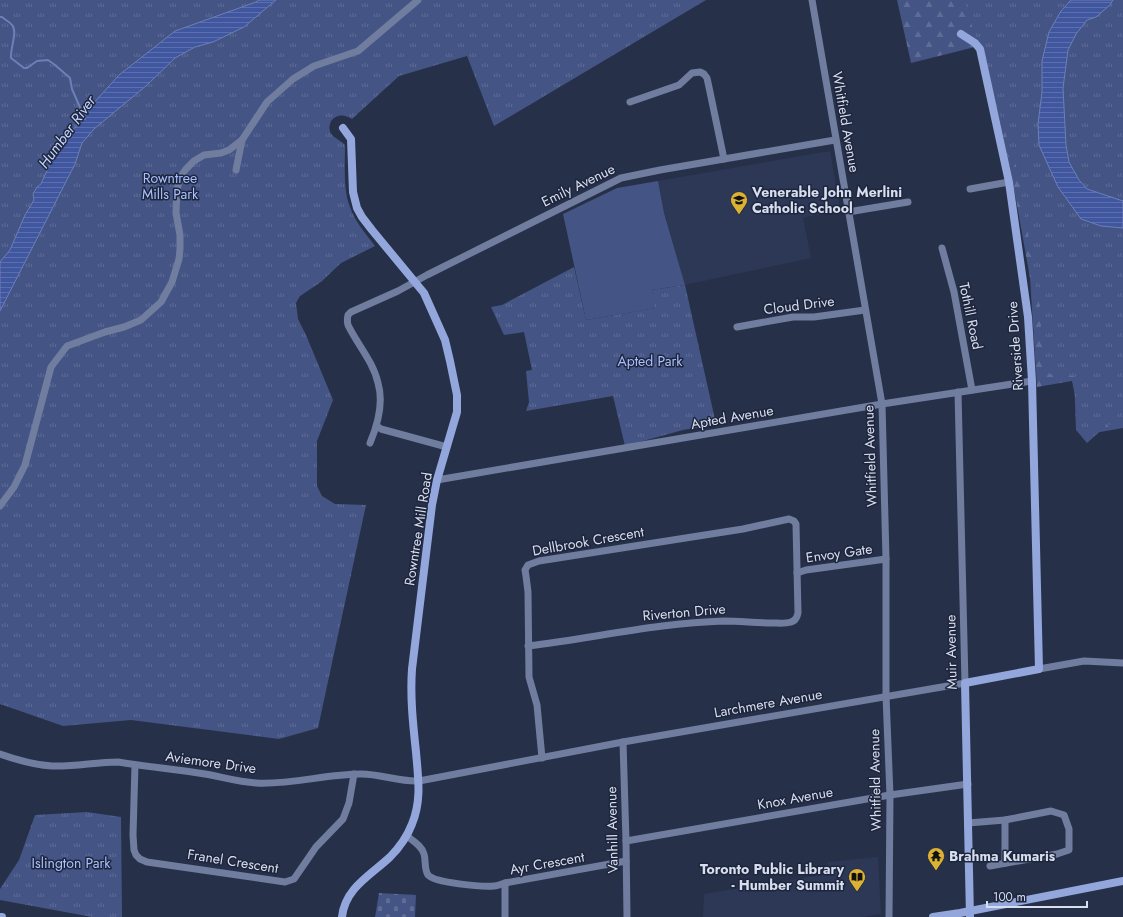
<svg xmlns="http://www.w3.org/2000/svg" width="1123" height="917" font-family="Jost,sans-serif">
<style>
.built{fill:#2d3857}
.green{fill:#445484}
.forest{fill:url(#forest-firs)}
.cemetery{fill:url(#cemetery-stones)}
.park{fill:url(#park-tufts)}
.water{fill:url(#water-rules);stroke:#6d7fb7}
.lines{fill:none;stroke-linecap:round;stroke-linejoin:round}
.stream{stroke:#6d7fb7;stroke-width:2}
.street{stroke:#707d9f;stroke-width:7}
.secondary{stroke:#93a7dd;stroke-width:8}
.labels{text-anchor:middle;stroke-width:3;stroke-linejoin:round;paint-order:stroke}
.street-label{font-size:14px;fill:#d7deee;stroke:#1e263e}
.park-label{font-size:14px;fill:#aac0fe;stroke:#1e263e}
.poi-label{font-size:14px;font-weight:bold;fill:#d7deee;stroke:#1e263e;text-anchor:start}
.water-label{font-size:15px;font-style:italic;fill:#c5d5ff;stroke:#1e263e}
</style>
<defs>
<pattern id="forest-firs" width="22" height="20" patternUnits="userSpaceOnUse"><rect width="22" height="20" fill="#445484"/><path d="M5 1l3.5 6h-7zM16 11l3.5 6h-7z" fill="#5e6c96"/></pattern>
<pattern id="cemetery-stones" width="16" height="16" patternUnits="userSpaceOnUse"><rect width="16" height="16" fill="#445484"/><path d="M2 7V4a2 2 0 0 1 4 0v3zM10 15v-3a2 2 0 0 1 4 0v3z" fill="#5e6c96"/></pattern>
<pattern id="park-tufts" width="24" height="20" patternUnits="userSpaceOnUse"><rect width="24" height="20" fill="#445484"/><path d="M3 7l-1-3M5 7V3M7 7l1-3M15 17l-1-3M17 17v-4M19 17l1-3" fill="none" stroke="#5e6c96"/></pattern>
<pattern id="water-rules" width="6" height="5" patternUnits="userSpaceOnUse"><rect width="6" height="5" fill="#40569f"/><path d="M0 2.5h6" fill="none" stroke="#5b6ead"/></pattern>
</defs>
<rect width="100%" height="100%" fill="#273049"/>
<g class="built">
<path d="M830,151l10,58 -37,9 8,40 -126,27 -21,-72 -6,-32z"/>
<path d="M878,857l3,57 -19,3h-159l1,-23 124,-20v-12z"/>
</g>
<path class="green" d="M658,181l6,32 21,72 -33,5 4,18 -70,12 -23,-106 54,-26z"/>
<path class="forest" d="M897,0h104l122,228v200l-40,7 -11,-54 -35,6 -7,-109 -18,-101 -29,-132 -72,18z"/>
<path class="cemetery" d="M379,893l37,2 -1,22h-40z"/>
<g class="park">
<path d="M0,0h706l-212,126 -27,-70 -68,20 -47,43c-8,-5 -15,-5 -21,2 -6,16 7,16 14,24 0,19 -2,45 5,62 5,15 16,27 25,39l-34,17 -20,19 -21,14 -4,7 2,16 8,16 27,65 -16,41v45l5,10 13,8 31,1 -48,223 -39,11 -148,-19 -68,6 -63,-22z"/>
<path d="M964,0h159v423l-16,2 -20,18 -11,-13 -2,-54 -29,-2 -6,-71 -20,-127z"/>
<path d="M574,267l12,53 69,-12 -3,-18 33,-5 31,139 -33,6 -58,16 -12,-50 -87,15 3,-9 -3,-31 6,-1 -8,-38 -20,3 -13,-28 11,-2z"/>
<path d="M87,812l34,5 1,100h-30l-92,-17v-11l19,-29 16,-45z"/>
</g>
<g class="water">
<path d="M259,0h17l-32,27 -31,15 -18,5 -20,11 -28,27 -53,44 -12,14 -7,21 -75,147v-49l10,-12 15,-35 9,-15 -1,-6 4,-7 4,-3 16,-36 27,-31 7,-11 28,-31 56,-44 81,-29z"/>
<path d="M1071,0h42l-3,5 -14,12 -9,3 -11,14 -8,16 -5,38 3,57 3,17 10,18 8,9 36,12v27l-22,-2 -20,-7 -23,-32 -19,-42 -1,-21 4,-32v-31l7,-29 12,-21z"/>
</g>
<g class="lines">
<path class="stream" d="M0,17h2c3,3 8,5 10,8 6,6 -2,24 -1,33l13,10h3l10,-7 11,-1 7,5 15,13 2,11 13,30"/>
<g class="street">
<path d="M812,0l70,404 4,155v137l4,99 -1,122"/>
<path d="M630,102l49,-17 13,-12 8,-1 4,2 3,4 3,14 14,67"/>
<path d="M236,170l6,-30"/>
<path d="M970,189l39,-7"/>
<path d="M848,212l60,-10"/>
<path d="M942,248l12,44 18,98"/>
<path d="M737,327l56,-10h21l51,-7"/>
<path d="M377,426l4,3 66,18"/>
<path d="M370,443c8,-19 14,-40 8,-60 -5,-22 -21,-39 -30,-58 -1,-4 -1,-6 0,-10l3,-3 47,-21 29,-16 194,-97 39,-8 175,-30"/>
<path d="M437,480l445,-76 150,-23"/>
<path d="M0,506l14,-19 11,-22 26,-98 16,-21 38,-14 19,-5 17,-7 20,-18 11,-20 7,-23 1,-10v-14l-4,-22 1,-24 4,-13 5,-7 8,-8 10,-6 17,-2 8,-3 13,-10 25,-38 26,-23 21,-13 44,-15 60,-51"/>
<path d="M797,573l9,-3 80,-11"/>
<path d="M528,646c66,-8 130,-23 196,-25 16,0 32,2 48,2 6,0 13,1 19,-1 4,-1 6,-4 7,-9l-2,-89 -2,-3 -5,-2 -46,10 -204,32 -11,4 -3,5 1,6 2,16 1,85 8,28 5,53"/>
<path d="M1039,669l45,-8 39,2"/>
<path d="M623,742l3,99 1,76"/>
<path d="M0,754c17,6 34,11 52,12 22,1 44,-4 66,-4 29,5 58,7 87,12 17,3 33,8 51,9 35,2 70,-9 105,-9 20,0 38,8 58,7l204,-39 342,-59 -7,-291"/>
<path d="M135,765l-2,70 1,15 2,5 4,4 7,3 138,20 9,-3 22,-32 27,-28 6,-16 5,-29"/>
<path d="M1005,820v43"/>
<path d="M968,823l37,-3 46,-9 13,4 5,14v21l-12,4 -67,12"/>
<path d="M407,836c6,5 15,10 17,18 2,6 0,15 4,21 7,8 54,12 66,11 4,0 8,-2 11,-3l121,-22"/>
<path d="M626,841l264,-46 78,-11"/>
<path d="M505,917v-34"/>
</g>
<g class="secondary">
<path d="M961,34l14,9 5,6 29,133 19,135 4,64 7,288 -74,14 5,234"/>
<path d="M0,917h2"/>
<path d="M342,917c3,-29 29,-42 48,-60 10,-10 17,-20 22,-33 10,-24 6,-47 4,-72 -3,-28 -6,-55 -4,-83l20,-164 5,-25 20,-68v-17l-7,-34 -5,-21 -21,-47 -52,-63 -10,-13 -5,-9 -4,-16 -2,-53 -8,-11"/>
<path d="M933,917l27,-4 163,-32"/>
</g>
</g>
<defs>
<symbol id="school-pin" viewBox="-11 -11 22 30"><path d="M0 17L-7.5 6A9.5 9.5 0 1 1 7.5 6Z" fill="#dcb233" stroke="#1e263e"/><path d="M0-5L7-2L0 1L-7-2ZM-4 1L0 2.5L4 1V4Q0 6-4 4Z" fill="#111"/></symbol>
<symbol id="temple-pin" viewBox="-11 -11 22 30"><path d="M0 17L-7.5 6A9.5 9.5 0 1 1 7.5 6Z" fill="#dcb233" stroke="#1e263e"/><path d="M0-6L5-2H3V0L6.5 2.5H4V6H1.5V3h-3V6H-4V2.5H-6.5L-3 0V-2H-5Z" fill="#111"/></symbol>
<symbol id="library-pin" viewBox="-11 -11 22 30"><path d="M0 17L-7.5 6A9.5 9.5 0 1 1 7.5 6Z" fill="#dcb233" stroke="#1e263e"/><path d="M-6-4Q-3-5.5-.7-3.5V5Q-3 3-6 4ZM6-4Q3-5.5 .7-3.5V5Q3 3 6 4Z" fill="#111"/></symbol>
</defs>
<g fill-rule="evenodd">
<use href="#school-pin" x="729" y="190" width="20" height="27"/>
<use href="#temple-pin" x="926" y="846" width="20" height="27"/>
<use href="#library-pin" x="847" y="867" width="20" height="27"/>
</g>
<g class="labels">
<g class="street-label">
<text transform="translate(846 122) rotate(80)" y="5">Whitfield Avenue</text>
<text transform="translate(578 185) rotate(-26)" y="5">Emily Avenue</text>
<text transform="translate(799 305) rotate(-7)" y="5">Cloud Drive</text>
<text transform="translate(971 316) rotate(78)" y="5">Tothill Road</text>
<text transform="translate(1015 346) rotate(-94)" y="5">Riverside Drive</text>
<text transform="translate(732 417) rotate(-10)" y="5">Apted Avenue</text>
<text transform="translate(870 456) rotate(-92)" y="5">Whitfield Avenue</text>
<text transform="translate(418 529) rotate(-81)" y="5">Rowntree Mill Road</text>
<text transform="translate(588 541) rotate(-10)" y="5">Dellbrook Crescent</text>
<text transform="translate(839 553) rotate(-8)" y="5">Envoy Gate</text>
<text transform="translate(684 612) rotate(-5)" y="5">Riverton Drive</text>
<text transform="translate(951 652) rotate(-91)" y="5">Muir Avenue</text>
<text transform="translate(768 703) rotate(-10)" y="5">Larchmere Avenue</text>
<text transform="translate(211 762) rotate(8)" y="5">Aviemore Drive</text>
<text transform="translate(875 780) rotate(-91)" y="5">Whitfield Avenue</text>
<text transform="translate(795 798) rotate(-10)" y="5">Knox Avenue</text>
<text transform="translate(612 830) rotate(-91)" y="5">Vanhill Avenue</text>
<text transform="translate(233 861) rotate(9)" y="5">Franel Crescent</text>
<text transform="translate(547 863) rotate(-10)" y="5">Ayr Crescent</text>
</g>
<g class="park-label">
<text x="170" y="183">Rowntree<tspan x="170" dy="16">Mills Park</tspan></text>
<text x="650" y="366">Apted Park</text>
<text x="71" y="868">Islington Park</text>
</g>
<g class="poi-label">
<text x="752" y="197">Venerable John Merlini<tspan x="752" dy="16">Catholic School</tspan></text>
<text x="949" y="861">Brahma Kumaris</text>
<text x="844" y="874" text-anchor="end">Toronto Public Library<tspan x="844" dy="16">- Humber Summit</tspan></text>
</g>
<g class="water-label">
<text transform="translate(67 132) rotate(-54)" y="5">Humber River</text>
</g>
</g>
<path d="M987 901v6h100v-6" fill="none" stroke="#d7deee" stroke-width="2"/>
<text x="993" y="901" font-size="12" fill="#d7deee" stroke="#1e263e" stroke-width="3" paint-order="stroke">100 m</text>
</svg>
